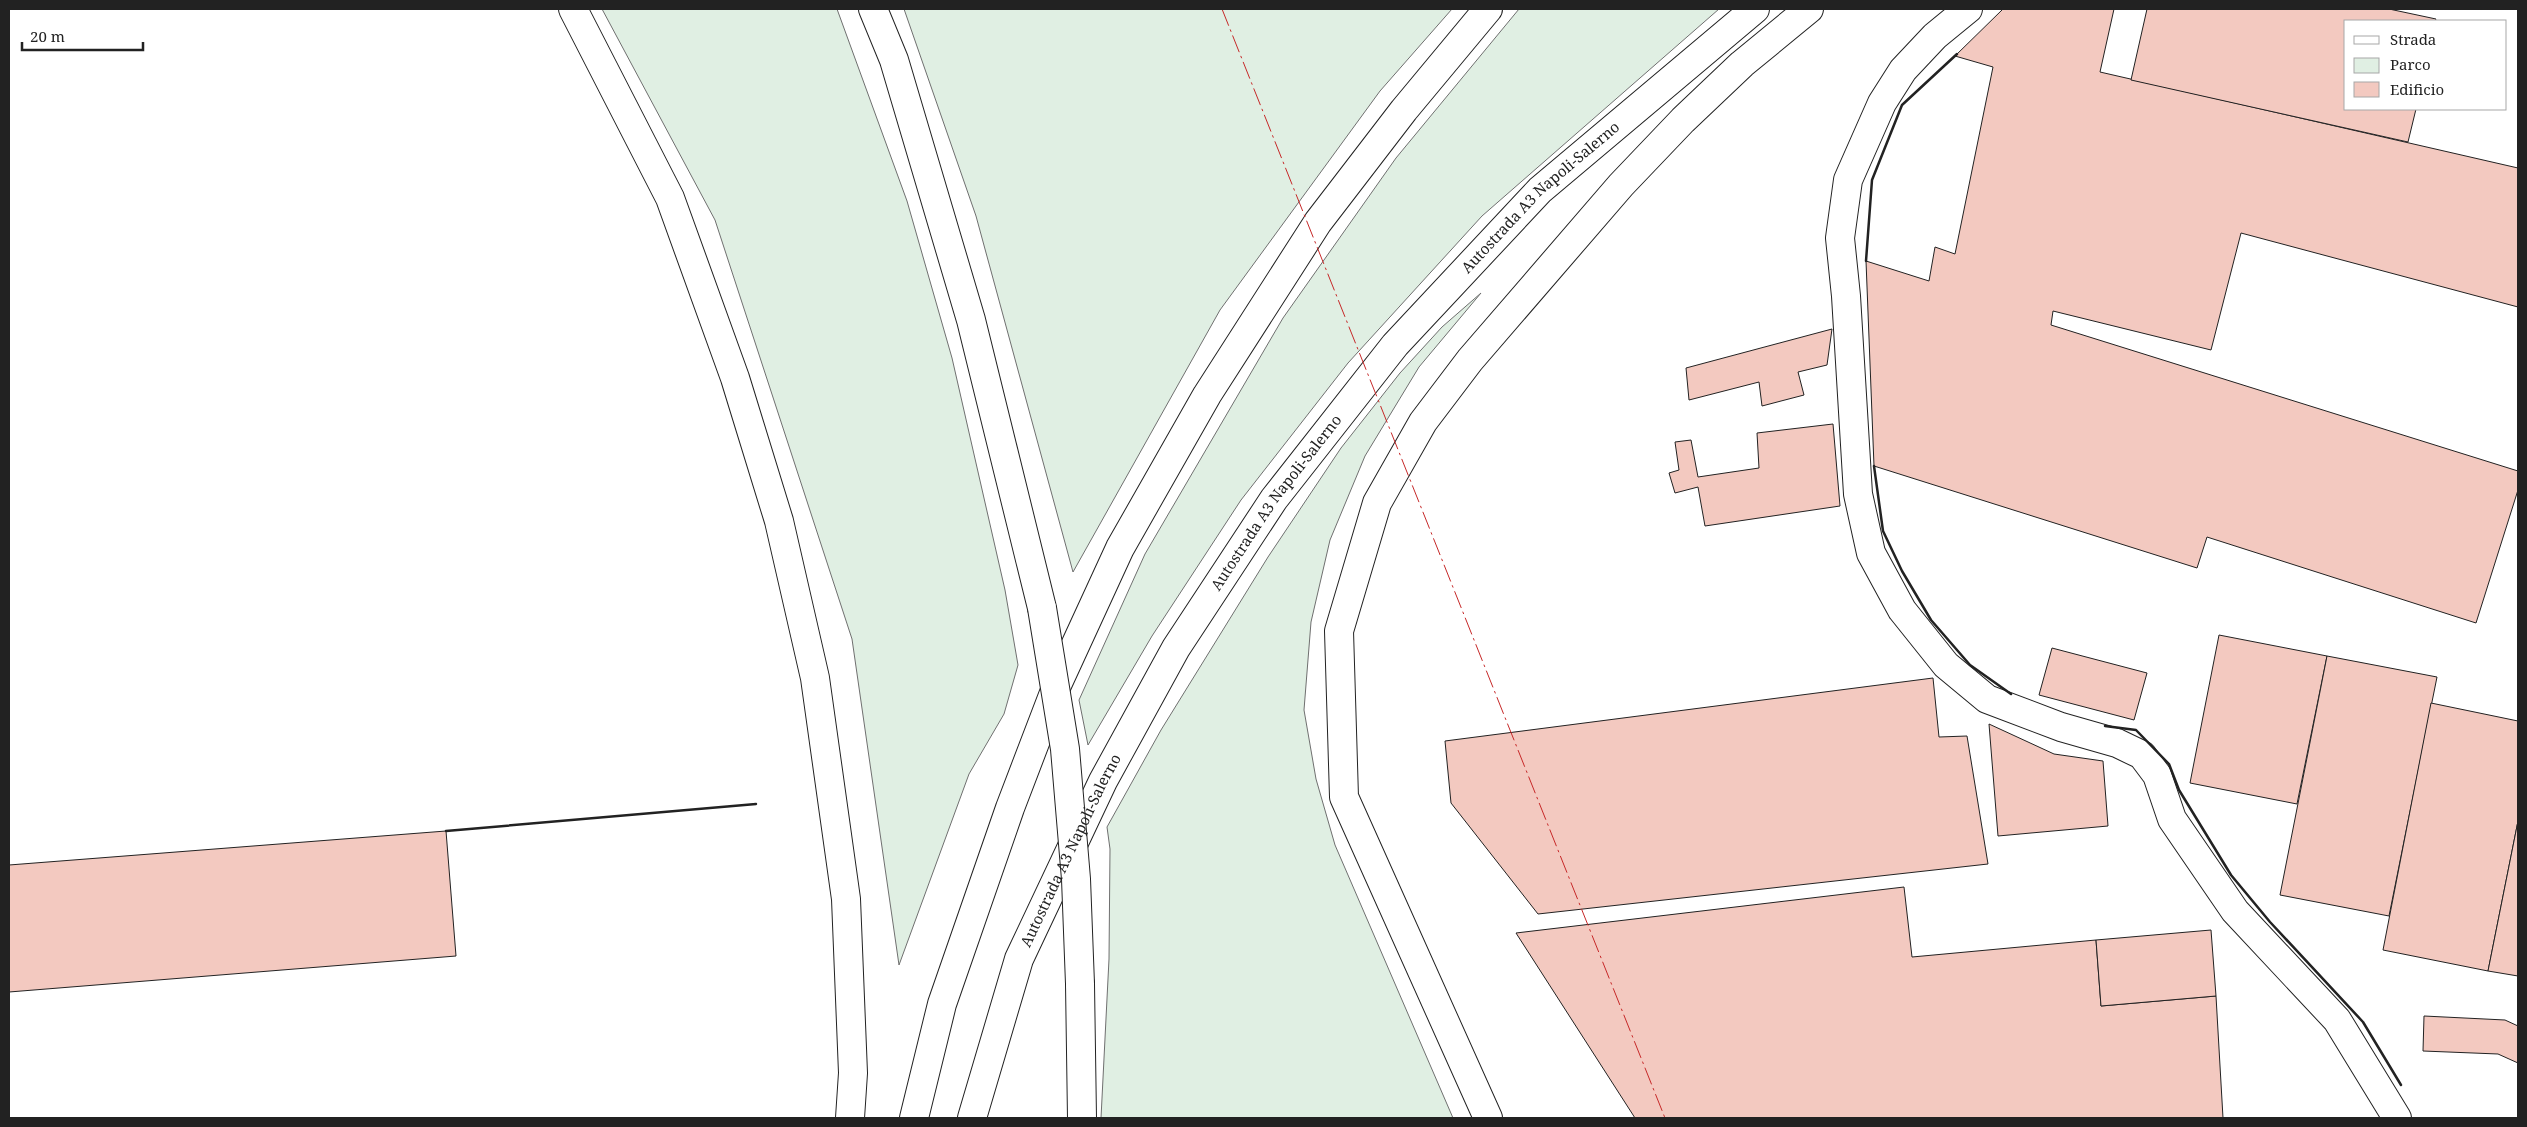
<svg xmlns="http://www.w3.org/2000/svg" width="2527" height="1127" font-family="'Noto Serif',serif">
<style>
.green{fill:#e0efe3;stroke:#6f6f6f}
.building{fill:#f3c9c0;stroke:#222}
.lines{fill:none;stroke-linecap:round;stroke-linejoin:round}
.minor-casing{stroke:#222;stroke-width:30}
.highway-casing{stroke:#222;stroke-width:30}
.minor{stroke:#fff;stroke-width:28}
.highway{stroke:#fff;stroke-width:28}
.highway-bridge-casing{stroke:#222;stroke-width:30;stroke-linecap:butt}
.highway-bridge{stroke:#fff;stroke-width:28}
.wall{stroke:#222;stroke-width:2.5}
.power{stroke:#c62828;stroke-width:1;stroke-dasharray:18 4 2.5 4;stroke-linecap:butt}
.labels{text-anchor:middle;stroke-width:4;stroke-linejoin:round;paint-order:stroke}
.street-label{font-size:15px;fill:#222;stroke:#fff}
</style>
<rect width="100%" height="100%" fill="#fff"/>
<g class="green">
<path d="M602,9h235l70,192 45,157 53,232 13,75 -14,49 -35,60 -70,191 -47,-326 -137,-419z"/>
<path d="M904,9h548l-72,82 -160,219 -147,262 -97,-356z"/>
<path d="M1519,9h200l-237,207 -134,147 -107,137 -89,136 -64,109 -9,-45 66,-146 138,-236 113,-160z"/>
<path d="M1481,293l-62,74 -54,89 -35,84 -19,82 -7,88 12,69 19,66 118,273h-352l8,-159 1,-110 -3,-22 54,-97 107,-173 73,-109 59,-75 42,-46z"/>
</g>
<g class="building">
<path d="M2003,9h111l-14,63 418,96v139l-277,-74 -30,117 -158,-39 -2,14 467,146v19l-42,133 -269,-86 -10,31 -323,-102 -8,-205 63,20 6,-34 20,7 38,-187 -38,-11z"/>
<path d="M2147,9h242l47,10 -1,2h-89v88h70l-8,33 -277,-62z"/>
<path d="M1832,329l-5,36 -29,7 6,23 -42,11 -3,-24 -70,18 -3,-32z"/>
<path d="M1833,424l7,82 -135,20 -7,-39 -23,6 -6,-20 10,-3 -4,-28 16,-2 7,37 61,-9 -2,-35z"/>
<path d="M2219,635l108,21 -30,148 -107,-21z"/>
<path d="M2052,648l95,25 -13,47 -95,-25z"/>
<path d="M2327,656l110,21 -48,239 -109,-21z"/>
<path d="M1933,678l6,59 28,-1 21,128 -450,50 -87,-111 -6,-62z"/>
<path d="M2431,703l87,18v100l-30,150 -105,-21z"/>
<path d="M1989,724l65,30 49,7 5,65 -110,10z"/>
<path d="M2518,821v155l-30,-5z"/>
<path d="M446,831l10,125 -447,36v-127z"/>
<path d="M1904,887l8,70 184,-17 5,66 115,-10 7,122h-588l-119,-185z"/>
<path d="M2211,930l5,66 -115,10 -5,-66z"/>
<path d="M2424,1016l81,4 13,6v37l-20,-9 -75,-3z"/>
</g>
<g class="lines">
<defs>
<path id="minor" d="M1968,9l-33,27 -32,34 -21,33 -34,77 -8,58 6,58 12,198 13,59 31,57 44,55 41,34 74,28 56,16 25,12 15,20 15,44 63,92 102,109 60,98"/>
<g id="highway">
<path d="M573,9l97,189 65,180 44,143 36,157 31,221 7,174 -3,45"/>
<path d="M873,9l21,51 77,260 71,288"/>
<path d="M1080,984l2,134"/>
<path d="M914,1118l28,-114 68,-196 47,-123 63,-137 87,-153 111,-173 86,-112 84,-101"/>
<path id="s1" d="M972,1118l47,-159 84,-178 73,-133 98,-149 121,-154 145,-155 215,-181"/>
<path d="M1488,1118l-144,-321 -5,-166 38,-128 46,-81 47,-62 151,-175 62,-65 59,-56 67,-55"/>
</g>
</defs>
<use href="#minor" class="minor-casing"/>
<use href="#highway" class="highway-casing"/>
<use href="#minor" class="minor"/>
<use href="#highway" class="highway"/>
<defs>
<path id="highway-bridge" d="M1042,608l23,141 11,130 4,105"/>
</defs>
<use href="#highway-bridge" class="highway-bridge-casing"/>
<use href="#highway-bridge" class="highway-bridge"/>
<g class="wall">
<path d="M1866,261l6,-81 30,-75 55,-51"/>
<path d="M1874,466l9,65 19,40 29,49 39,45 41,29"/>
<path d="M2105,726l31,4 33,34 10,26 52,85 39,47 93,100 38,63"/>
<path d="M446,831l310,-27"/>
</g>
<path class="power" d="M1222,9l443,1109"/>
</g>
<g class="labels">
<g class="street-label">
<text dy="5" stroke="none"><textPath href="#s1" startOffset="1096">Autostrada A3 Napoli-Salerno</textPath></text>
<text dy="5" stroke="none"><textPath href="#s1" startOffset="691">Autostrada A3 Napoli-Salerno</textPath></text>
<text dy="5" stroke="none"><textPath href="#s1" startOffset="286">Autostrada A3 Napoli-Salerno</textPath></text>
</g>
</g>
<rect width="2527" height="1127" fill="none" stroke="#222222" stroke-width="20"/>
<rect x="2344" y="20" width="162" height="90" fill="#ffffff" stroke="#a7a7a7"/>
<rect x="2354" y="36" width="25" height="8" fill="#ffffff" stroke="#a7a7a7"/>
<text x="2390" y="45" font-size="15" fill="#222222">Strada</text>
<rect x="2354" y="58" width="25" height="15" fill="#e0efe3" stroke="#a7a7a7"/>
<text x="2390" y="70" font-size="15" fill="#222222">Parco</text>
<rect x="2354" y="82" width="25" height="15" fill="#f3c9c0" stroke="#a7a7a7"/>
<text x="2390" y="95" font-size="15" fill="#222222">Edificio</text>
<path d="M22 42v8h121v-8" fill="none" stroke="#222222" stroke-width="2.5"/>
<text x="30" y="42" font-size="15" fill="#222222" stroke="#ffffff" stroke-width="4" paint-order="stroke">20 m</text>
</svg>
